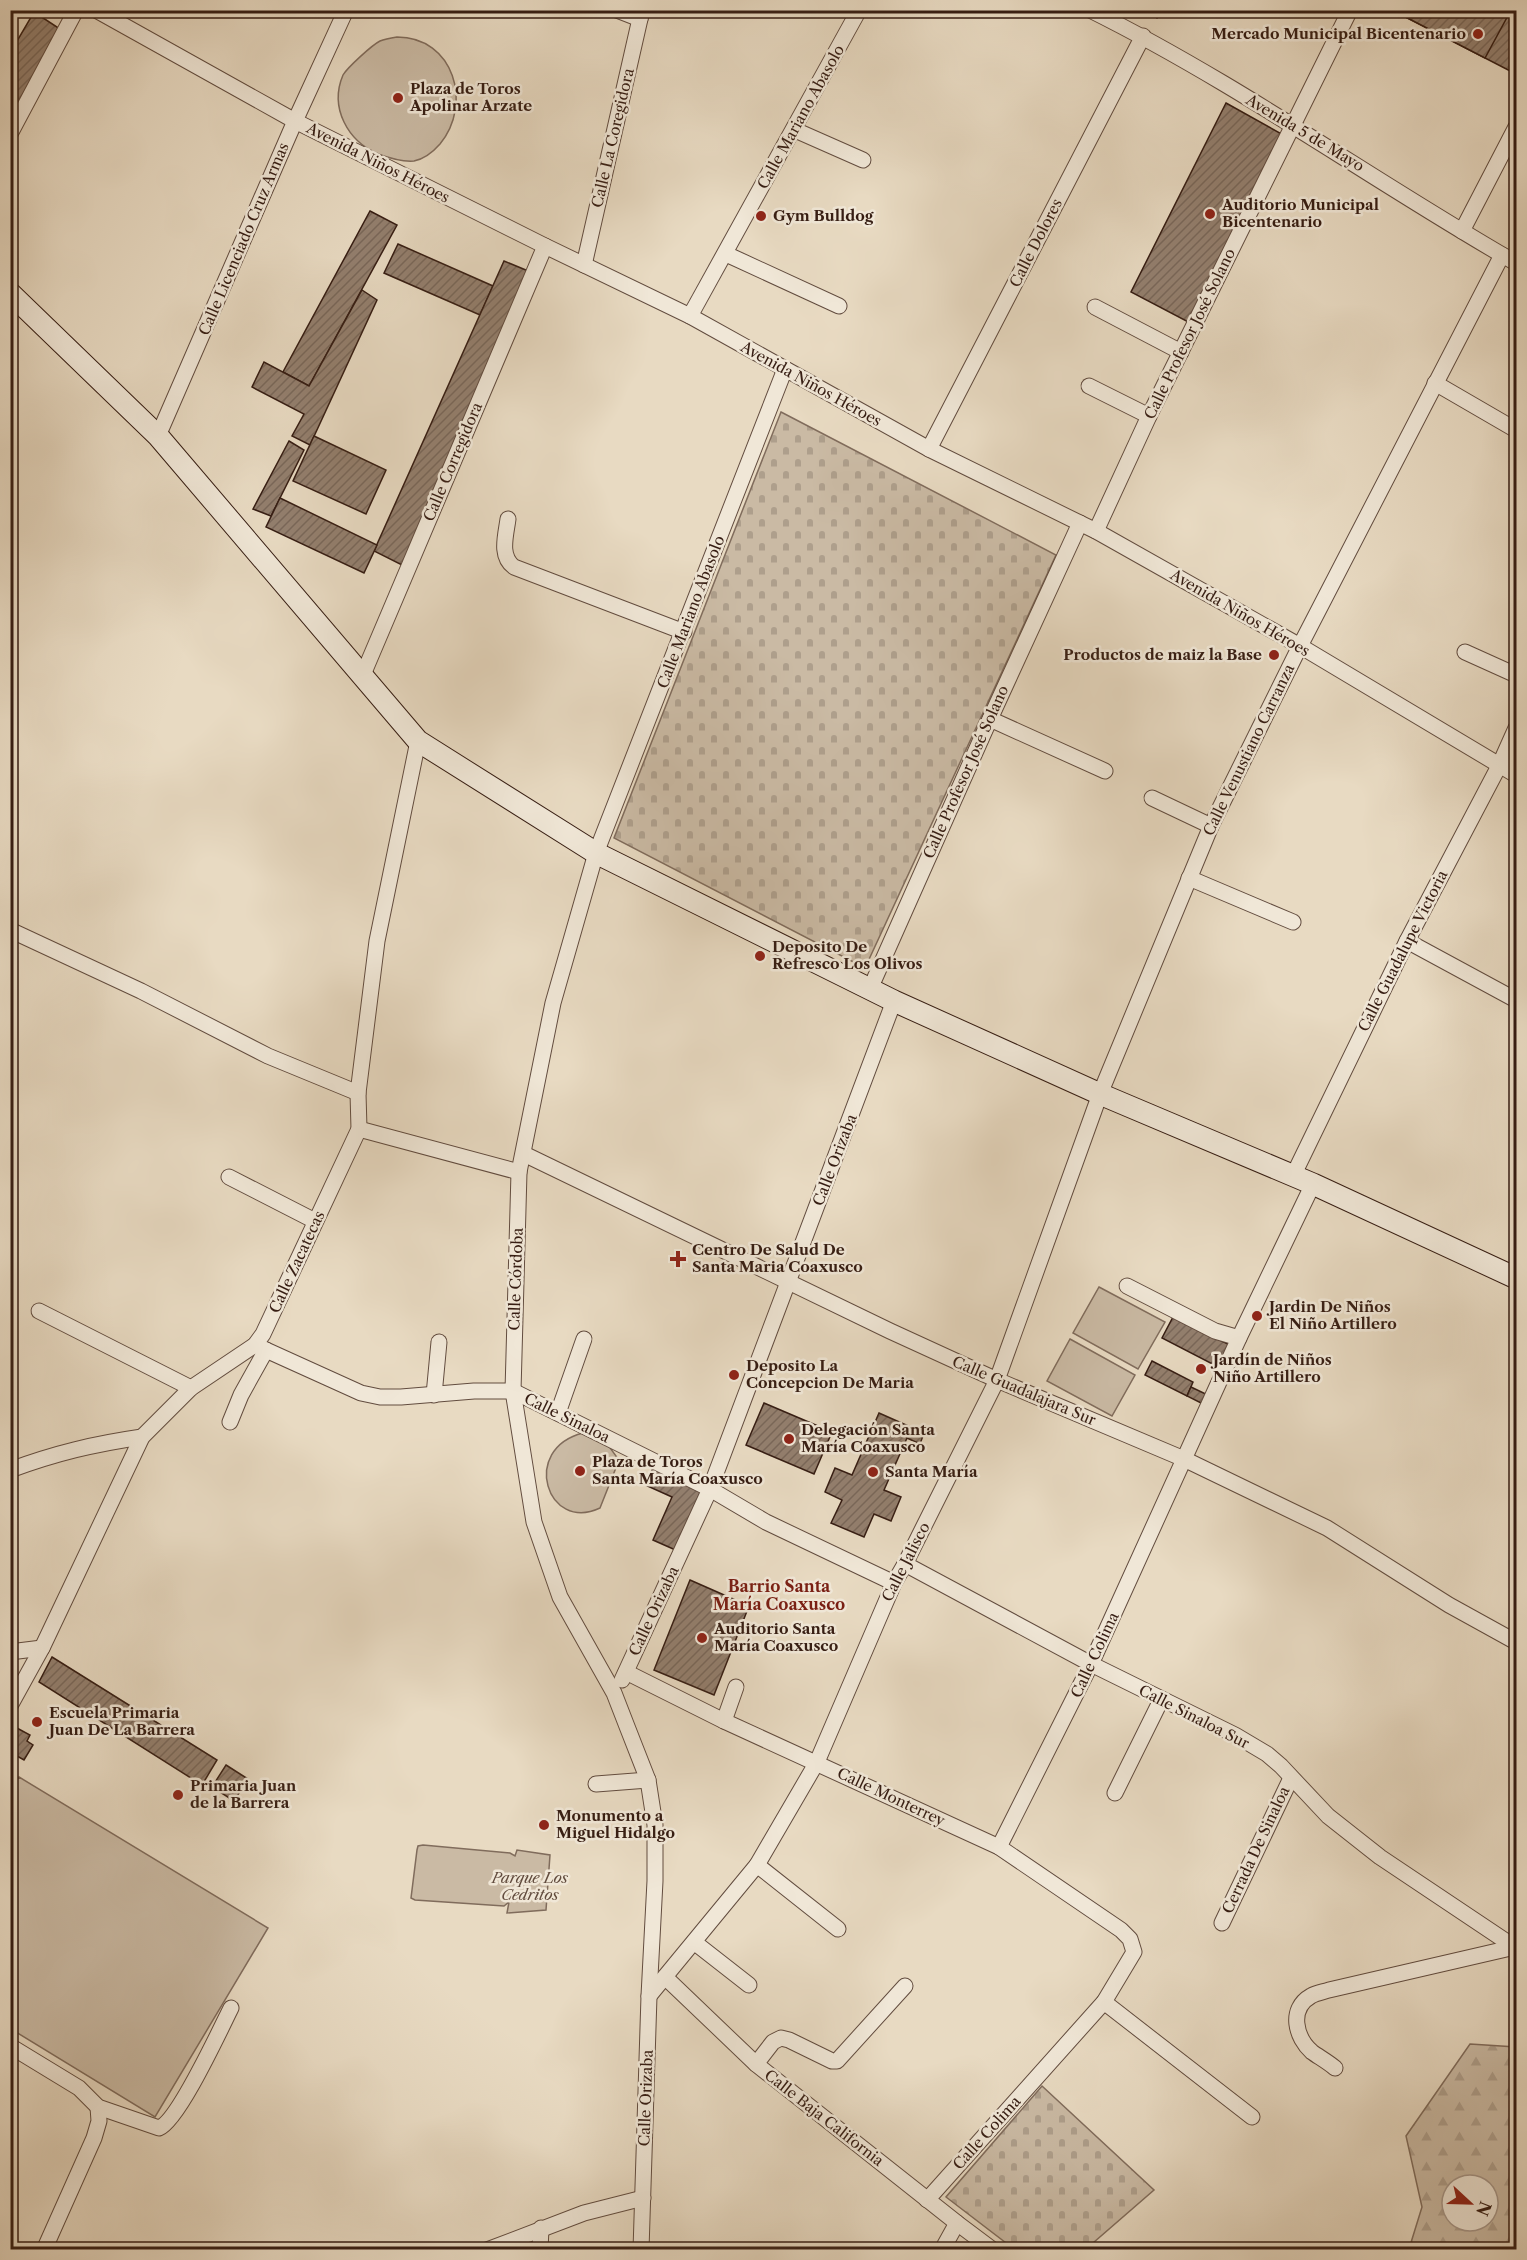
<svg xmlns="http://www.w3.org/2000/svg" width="1527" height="2260" font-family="'Libre Caslon Text',serif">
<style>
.forest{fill:url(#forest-firs);stroke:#806c5c;stroke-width:1.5;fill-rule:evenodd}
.cemetery{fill:url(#cemetery-stones);stroke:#806c5c;stroke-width:1.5}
.park{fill:#cabaa4;stroke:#806c5c;stroke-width:1.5}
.building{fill:url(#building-hatch);stroke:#361d13;stroke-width:1.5}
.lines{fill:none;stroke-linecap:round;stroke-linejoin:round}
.street-casing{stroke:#624c3f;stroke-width:17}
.secondary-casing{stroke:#361d13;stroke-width:23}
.street{stroke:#f0e7d7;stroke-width:15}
.secondary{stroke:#f0e7d7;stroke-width:21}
.poi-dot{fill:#8f2418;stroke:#f0e7d7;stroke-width:2}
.labels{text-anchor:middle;stroke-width:5;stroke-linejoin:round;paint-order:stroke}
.poi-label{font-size:15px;font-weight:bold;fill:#361d13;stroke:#f0e7d7;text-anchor:start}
.street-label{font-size:15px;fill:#361d13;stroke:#f0e7d7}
.park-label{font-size:15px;font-style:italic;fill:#624c3e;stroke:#f0e7d7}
.neighbourhood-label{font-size:16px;font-weight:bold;fill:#7a1f14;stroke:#f0e7d7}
</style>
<defs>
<pattern id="forest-firs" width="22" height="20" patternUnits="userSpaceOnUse" patternTransform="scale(1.5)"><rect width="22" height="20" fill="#cabaa4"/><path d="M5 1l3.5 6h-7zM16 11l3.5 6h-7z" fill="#ae9f8c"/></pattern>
<pattern id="cemetery-stones" width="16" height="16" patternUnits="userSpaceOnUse" patternTransform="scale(1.5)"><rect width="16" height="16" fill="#cabaa4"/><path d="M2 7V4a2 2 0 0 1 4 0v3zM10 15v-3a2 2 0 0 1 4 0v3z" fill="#ae9f8c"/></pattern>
<pattern id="building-hatch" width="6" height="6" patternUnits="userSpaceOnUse" patternTransform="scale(1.5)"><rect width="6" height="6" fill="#937f6e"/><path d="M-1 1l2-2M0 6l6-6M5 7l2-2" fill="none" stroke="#796759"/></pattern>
</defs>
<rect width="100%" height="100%" fill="#e8dac2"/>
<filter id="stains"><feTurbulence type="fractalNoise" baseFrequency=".00333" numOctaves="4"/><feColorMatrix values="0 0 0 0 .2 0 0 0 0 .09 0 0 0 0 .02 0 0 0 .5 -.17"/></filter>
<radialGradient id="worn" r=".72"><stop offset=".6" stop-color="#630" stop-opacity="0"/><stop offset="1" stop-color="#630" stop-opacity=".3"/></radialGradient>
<path class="forest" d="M1470,2044l46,3v202h-107l13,-42 -16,-71zM1452,2185h36v36h-36z"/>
<g class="cemetery">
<path d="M781,412l275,143 -191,413 -251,-130z"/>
<path d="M1042,2086l112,104 -68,59h-72l-68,-52z"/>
</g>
<g class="park">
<path d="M397,37c57,0 76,67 43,107 -7,8 -16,15 -26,17 -12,1 -25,-3 -36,-7 -30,-13 -49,-46 -35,-79 4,-7 29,-30 37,-34 5,-2 11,-3 17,-4z"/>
<path d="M1099,1287l66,35 -27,47 -65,-36z"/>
<path d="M1070,1339l65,36 -23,41 -65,-35z"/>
<path d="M583,1433l25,12 11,15 -19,48c-53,25 -80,-59 -17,-75z"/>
<path d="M19,1777l249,151 -113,189 -144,-88 -1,-239z"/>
<path d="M423,1845l87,8 5,3 2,-6 33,5 -4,55 -39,3 2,-11 -5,4 -89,-6 -4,-2 6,-48 1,-4z"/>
</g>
<g class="building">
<path d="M1145,10h17l-5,8z"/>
<path d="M1177,10h18l-3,7z"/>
<path d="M1392,10h124v64z"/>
<path d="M1392,10h119l-26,48z"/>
<path d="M34,12l26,17 -50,88v-64z"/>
<path d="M1226,103l61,34 -93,188 -63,-33z"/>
<path d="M370,211l27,14 -88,161 -26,-14z"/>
<path d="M398,244l95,42 -13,29 -96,-42z"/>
<path d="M504,261l29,12 -129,293 -30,-15z"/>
<path d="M362,290l15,10 -67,145 -18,-9 12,-22 -52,-27 12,-25 45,24z"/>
<path d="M314,436l72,34 -20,44 -73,-33z"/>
<path d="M289,441l15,9 -33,66 -18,-7z"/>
<path d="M280,498l97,47 -13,28 -98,-46z"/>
<path d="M1173,1317l61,30 -10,23 -62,-32z"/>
<path d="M1152,1361l41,21 -6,14 -42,-21z"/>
<path d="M1191,1387l21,10 -5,9 -20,-10z"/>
<path d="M764,1403l68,29 -18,42 -68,-29z"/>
<path d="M879,1413l45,20 -4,11 -13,-6 -23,52 17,7 -10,24 -17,-7 -10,23 -33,-14 11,-23 -17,-8 10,-24 17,7z"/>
<path d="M654,1466l54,24 -28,62 -27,-12 19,-43 -27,-12z"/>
<path d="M690,1580l59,26 -35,89 -60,-25z"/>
<path d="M52,1657l165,103 -15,25 -163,-103z"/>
<path d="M15,1727l15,8 -3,6 6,4 -9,15 -14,-8v-15z"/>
<path d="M226,1765l22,14 -14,22 -22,-14z"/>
</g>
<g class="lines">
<defs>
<g id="street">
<path d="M96,10l199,111 250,125 145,70 239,133 167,82 204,115 216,129"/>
<path d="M617,10l23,9"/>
<path d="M1090,10c149,74 283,171 426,253"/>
<path d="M795,130l68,30"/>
<path d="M10,134l66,-124"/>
<path d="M1462,231l54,-104"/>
<path d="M726,254l113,52"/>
<path d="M584,265l58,-255"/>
<path d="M1095,307l86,45"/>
<path d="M690,316l169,-306"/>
<path d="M1435,383l81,47"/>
<path d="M1089,386l60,30"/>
<path d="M158,436l137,-315 51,-111"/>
<path d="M929,449l214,-413"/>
<path d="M508,519c-2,16 -9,37 6,48l170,65"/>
<path d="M1096,531l53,-115 201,-406"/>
<path d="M1465,652l51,23"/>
<path d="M362,677l183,-431"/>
<path d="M990,719l115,52"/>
<path d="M1152,798l59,28"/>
<path d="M1189,878l104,44"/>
<path d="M10,930l131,61 127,65 90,37"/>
<path d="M1407,941l109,59"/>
<path d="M870,989l120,-270 90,-196"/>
<path d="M359,1129l160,43"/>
<path d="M524,1154l366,177 107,49 187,79 143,69 122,77 67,37"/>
<path d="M1293,1176l114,-235 92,-175 17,-38"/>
<path d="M229,1177l86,44"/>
<path d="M1127,1286l88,45 24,7"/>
<path d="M39,1311l152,77"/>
<path d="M255,1345l106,48 19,4h21l73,-6h39l197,98 56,33 128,61"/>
<path d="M434,1395l5,-53"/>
<path d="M558,1413l26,-74"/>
<path d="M230,1422l11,-27 25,-45"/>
<path d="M10,1470c46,-17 84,-26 132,-33"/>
<path d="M905,1564l186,100 144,71 32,19 14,12 47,50 52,41 136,91"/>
<path d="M10,1652l32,-4"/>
<path d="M626,1672l98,49 275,126 122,83 9,9 4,13 -30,50 -177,198"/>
<path d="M622,1680l88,-191 184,-488"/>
<path d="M10,1706l32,-58 100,-211 49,-49 64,-43 8,-11 96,-205 -1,-36 19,-152 41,-200"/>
<path d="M724,1721l12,-34"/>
<path d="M596,1784l52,-4"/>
<path d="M1115,1793l46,-93"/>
<path d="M999,1847l92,-183 148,-326 74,-154"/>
<path d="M757,1865l81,64"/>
<path d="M1222,1923l69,-145"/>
<path d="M694,1942l55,43"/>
<path d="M665,1977l91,87 201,159 36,27"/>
<path d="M649,1996l108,-131 60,-103 77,-179 11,-19 92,-184 103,-286 111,-268 89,-180 202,-391"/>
<path d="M1104,2002l148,115"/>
<path d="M10,2046l69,42 19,19 61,21c19,-7 61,-98 72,-120"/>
<path d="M756,2064l17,-22 8,-4 8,2 43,21h5l68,-75"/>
<path d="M1335,2068c-7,-6 -16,-11 -23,-16 -16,-14 -24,-43 -1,-56 5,-3 12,-4 18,-6l186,-43"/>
<path d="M44,2250l50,-112 5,-17 -1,-14"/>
<path d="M487,2250l97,-37 59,-15"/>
<path d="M540,2250l1,-22"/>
<path d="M641,2250l8,-254 6,-115v-56l-7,-45 -20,-51 -14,-36 -54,-96 -26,-75 -21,-131 6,-219 34,-169 43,-150 189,-484"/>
<path d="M942,2250l15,-27"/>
</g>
<path id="secondary" d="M10,293l148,143 260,305 178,112 298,148 206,93 213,90 203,94"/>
</defs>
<use href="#street" class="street-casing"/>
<use href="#secondary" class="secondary-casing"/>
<use href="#street" class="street"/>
<use href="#secondary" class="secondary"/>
</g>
<g class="poi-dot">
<circle cx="1478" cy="34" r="6"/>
<circle cx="398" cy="98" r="6"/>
<circle cx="1210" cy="214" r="6"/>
<circle cx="761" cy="216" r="6"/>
<circle cx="1274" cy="655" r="6"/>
<circle cx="760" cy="956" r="6"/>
<path d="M675 1250h6v6h6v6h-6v6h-6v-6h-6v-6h6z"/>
<circle cx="1257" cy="1316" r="6"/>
<circle cx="1201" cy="1369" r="6"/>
<circle cx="734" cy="1375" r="6"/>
<circle cx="789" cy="1439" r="6"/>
<circle cx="580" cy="1471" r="6"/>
<circle cx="873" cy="1472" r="6"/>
<circle cx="702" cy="1638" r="6"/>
<circle cx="37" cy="1722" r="6"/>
<circle cx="178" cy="1795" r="6"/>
<circle cx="544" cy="1825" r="6"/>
</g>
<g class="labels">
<g class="poi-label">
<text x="1466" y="39" text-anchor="end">Mercado Municipal Bicentenario</text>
<text x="410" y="94">Plaza de Toros<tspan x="410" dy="17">Apolinar Arzate</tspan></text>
<text x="1222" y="210">Auditorio Municipal<tspan x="1222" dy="17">Bicentenario</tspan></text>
<text x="773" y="221">Gym Bulldog</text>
<text x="1262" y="660" text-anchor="end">Productos de maiz la Base</text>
<text x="772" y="952">Deposito De<tspan x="772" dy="17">Refresco Los Olivos</tspan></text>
<text x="692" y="1255">Centro De Salud De<tspan x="692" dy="17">Santa Maria Coaxusco</tspan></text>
<text x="1269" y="1312">Jardin De Niños<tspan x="1269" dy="17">El Niño Artillero</tspan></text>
<text x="1213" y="1365">Jardín de Niños<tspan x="1213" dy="17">Niño Artillero</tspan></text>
<text x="746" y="1371">Deposito La<tspan x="746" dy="17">Concepcion De Maria</tspan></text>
<text x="801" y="1435">Delegación Santa<tspan x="801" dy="17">María Coaxusco</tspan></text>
<text x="592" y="1467">Plaza de Toros<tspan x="592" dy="17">Santa María Coaxusco</tspan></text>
<text x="885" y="1477">Santa María</text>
<text x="714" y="1634">Auditorio Santa<tspan x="714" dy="17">María Coaxusco</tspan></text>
<text x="49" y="1718">Escuela Primaria<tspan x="49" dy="17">Juan De La Barrera</tspan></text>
<text x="190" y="1791">Primaria Juan<tspan x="190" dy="17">de la Barrera</tspan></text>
<text x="556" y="1821">Monumento a<tspan x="556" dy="17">Miguel Hidalgo</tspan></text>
</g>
<g class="street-label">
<text transform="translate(801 117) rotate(-61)" y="5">Calle Mariano Abasolo</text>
<text transform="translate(1305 133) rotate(31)" y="5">Avenida 5 de Mayo</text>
<text transform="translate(613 138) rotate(-77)" y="5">Calle La Coregidora</text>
<text transform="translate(378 163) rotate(27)" y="5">Avenida Niños Héroes</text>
<text transform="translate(244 239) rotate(-67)" y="5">Calle Licenciado Cruz Armas</text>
<text transform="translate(1036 243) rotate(-63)" y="5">Calle Dolores</text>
<text transform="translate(1190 334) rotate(-64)" y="5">Calle Profesor José Solano</text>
<text transform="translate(811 384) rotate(29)" y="5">Avenida Niños Héroes</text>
<text transform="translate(453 462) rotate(-67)" y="5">Calle Corregidora</text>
<text transform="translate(691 612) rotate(-69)" y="5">Calle Mariano Abasolo</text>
<text transform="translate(1240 613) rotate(30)" y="5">Avenida Niños Héroes</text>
<text transform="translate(1249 750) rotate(-64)" y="5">Calle Venustiano Carranza</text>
<text transform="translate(966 772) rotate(-66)" y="5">Calle Profesor José Solano</text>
<text transform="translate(1403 951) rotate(-63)" y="5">Calle Guadalupe Victoria</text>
<text transform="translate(835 1160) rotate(-69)" y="5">Calle Orizaba</text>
<text transform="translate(297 1262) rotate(-65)" y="5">Calle Zacatecas</text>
<text transform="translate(516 1279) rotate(-88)" y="5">Calle Córdoba</text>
<text transform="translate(1024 1391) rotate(23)" y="5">Calle Guadalajara Sur</text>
<text transform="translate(567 1418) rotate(26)" y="5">Calle Sinaloa</text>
<text transform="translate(906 1562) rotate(-63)" y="5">Calle Jalisco</text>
<text transform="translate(654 1611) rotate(-65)" y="5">Calle Orizaba</text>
<text transform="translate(1095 1655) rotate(-65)" y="5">Calle Colima</text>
<text transform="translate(1194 1717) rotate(27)" y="5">Calle Sinaloa Sur</text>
<text transform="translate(891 1797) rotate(25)" y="5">Calle Monterrey</text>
<text transform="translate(1256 1850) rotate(-65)" y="5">Cerrada De Sinaloa</text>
<text transform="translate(646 2098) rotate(-88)" y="5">Calle Orizaba</text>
<text transform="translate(824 2118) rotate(38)" y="5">Calle Baja California</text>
<text transform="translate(987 2133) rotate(-48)" y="5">Calle Colima</text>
</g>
<g class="park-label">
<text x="530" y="1883">Parque Los<tspan x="530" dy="17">Cedritos</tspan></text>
</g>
<g class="neighbourhood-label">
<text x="779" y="1592">Barrio Santa<tspan x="779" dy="18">María Coaxusco</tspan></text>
</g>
</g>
<rect width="1527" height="2260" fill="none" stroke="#e8dac2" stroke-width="36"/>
<rect x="12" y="12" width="1503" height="2236" fill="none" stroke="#361d13" stroke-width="3"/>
<rect x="18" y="18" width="1491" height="2224" fill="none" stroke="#361d13" stroke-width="1.5"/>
<g transform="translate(1470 2203) rotate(112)"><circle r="28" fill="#f0e7d7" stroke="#a69689" stroke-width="1.5"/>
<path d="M0-4.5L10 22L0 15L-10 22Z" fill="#8f2418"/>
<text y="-9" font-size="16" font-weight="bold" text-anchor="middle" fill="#361d13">N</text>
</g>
<rect width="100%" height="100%" filter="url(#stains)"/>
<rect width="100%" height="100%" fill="url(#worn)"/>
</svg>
